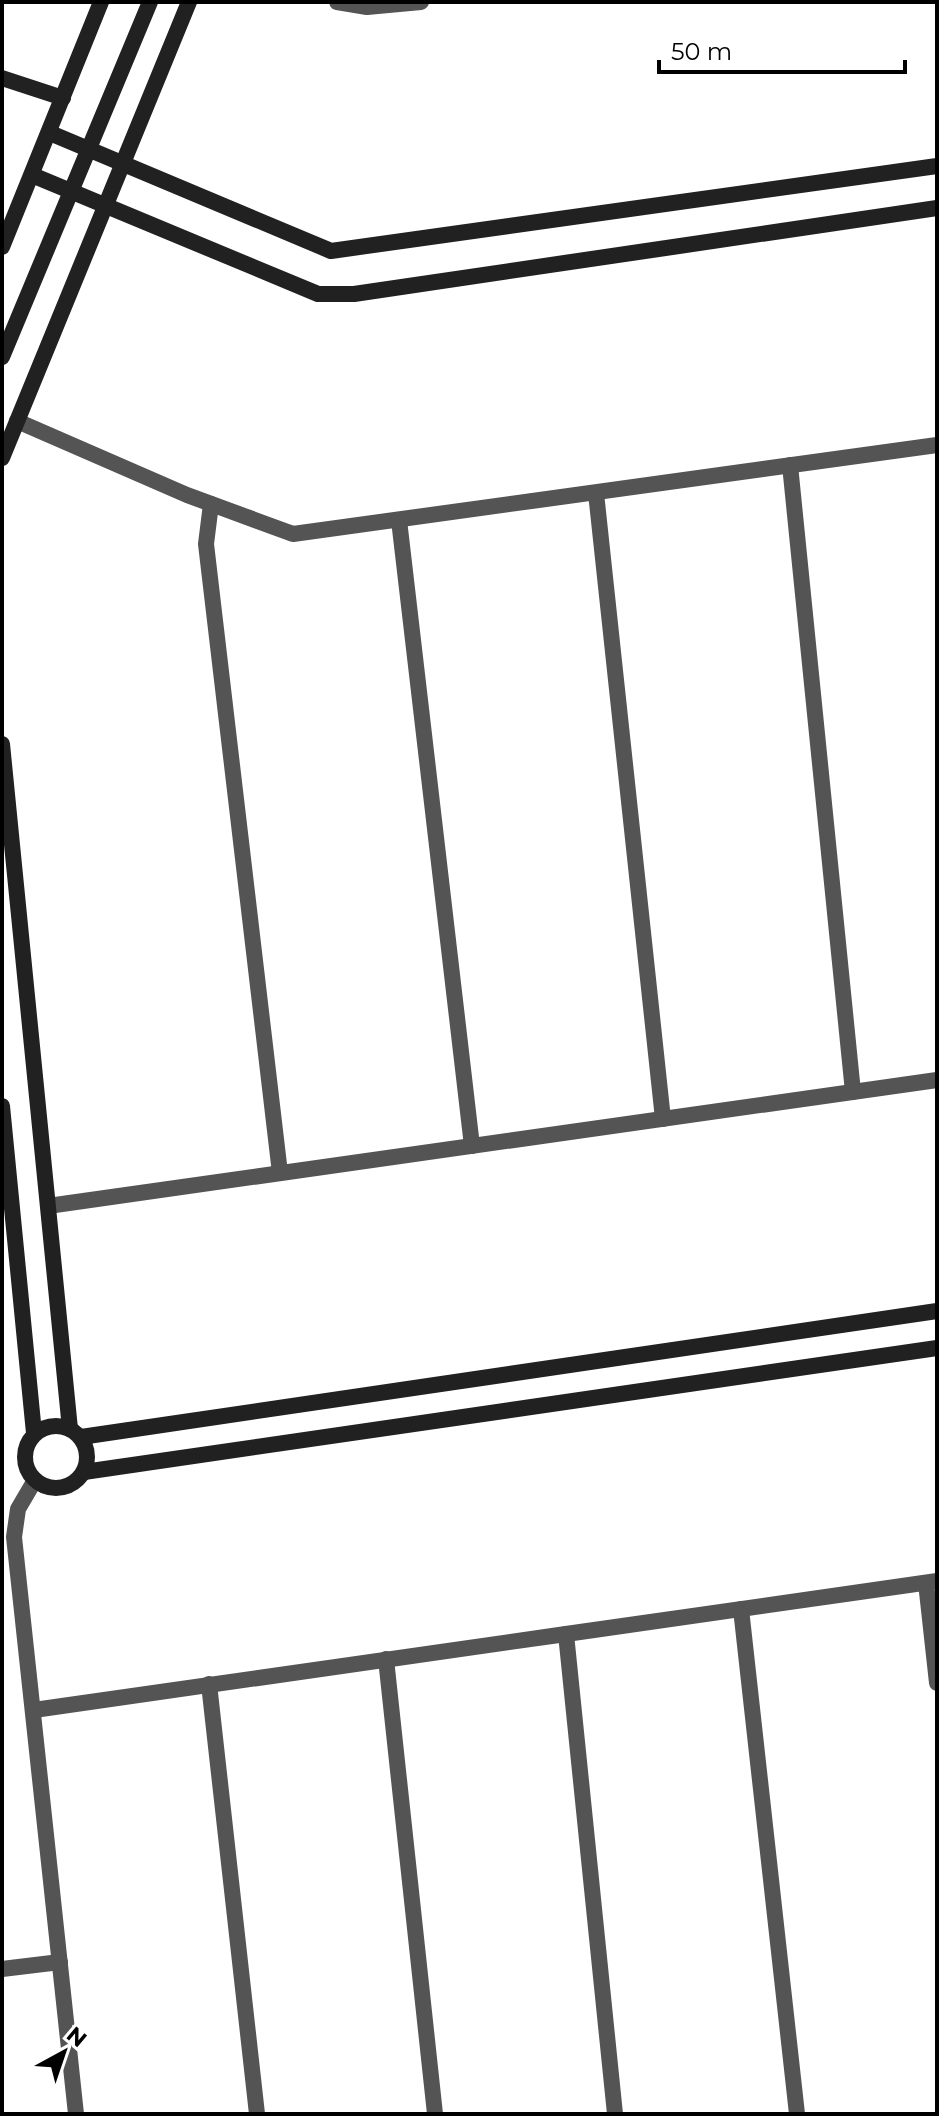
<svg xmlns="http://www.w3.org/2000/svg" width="939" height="2116" font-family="Montserrat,sans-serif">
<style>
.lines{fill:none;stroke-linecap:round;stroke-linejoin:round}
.street{stroke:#545454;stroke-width:16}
.secondary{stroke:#212121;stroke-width:16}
</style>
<rect width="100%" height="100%" fill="#fff"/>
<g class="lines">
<g class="street">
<path d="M337,2l30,5 54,-5"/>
<path d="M17,421l170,74 106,39 644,-89"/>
<path d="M790,465l63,627"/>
<path d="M596,493l67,626"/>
<path d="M211,504l-5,40 74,629"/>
<path d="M399,520l73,626"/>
<path d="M48,1206l889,-126"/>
<path d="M35,1480l-17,29 -4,28 62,577"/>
<path d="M926,1583l11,100"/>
<path d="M741,1609l56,505"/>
<path d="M566,1634l371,-53"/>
<path d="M386,1659l49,455"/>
<path d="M209,1684l48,430"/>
<path d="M34,1710l532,-76 49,480"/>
<path d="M2,1969l58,-7"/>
</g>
<g class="secondary">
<path d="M2,78l61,20"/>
<path d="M50,133l281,118 606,-85"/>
<path d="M32,175l286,119h36l583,-86"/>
<path d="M2,247l99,-245"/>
<path d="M2,357l148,-355"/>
<path d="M2,458l187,-456"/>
<path d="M2,744l68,685"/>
<path d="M2,1106l32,327"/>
<circle cx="56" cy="1457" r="31"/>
<path d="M81,1437l856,-126"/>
<path d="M84,1472l853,-124"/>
</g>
</g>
<rect width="939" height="2116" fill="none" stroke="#000000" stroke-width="8"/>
<g transform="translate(64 2052) rotate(40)" stroke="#ffffff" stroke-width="6" paint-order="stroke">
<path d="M0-6L14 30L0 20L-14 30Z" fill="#000000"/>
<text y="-12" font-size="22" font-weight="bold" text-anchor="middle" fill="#000000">N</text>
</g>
<path d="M659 60v12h246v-12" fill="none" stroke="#000000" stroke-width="4"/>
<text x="671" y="60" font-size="24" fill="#000000" stroke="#ffffff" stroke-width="6" paint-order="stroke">50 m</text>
</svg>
